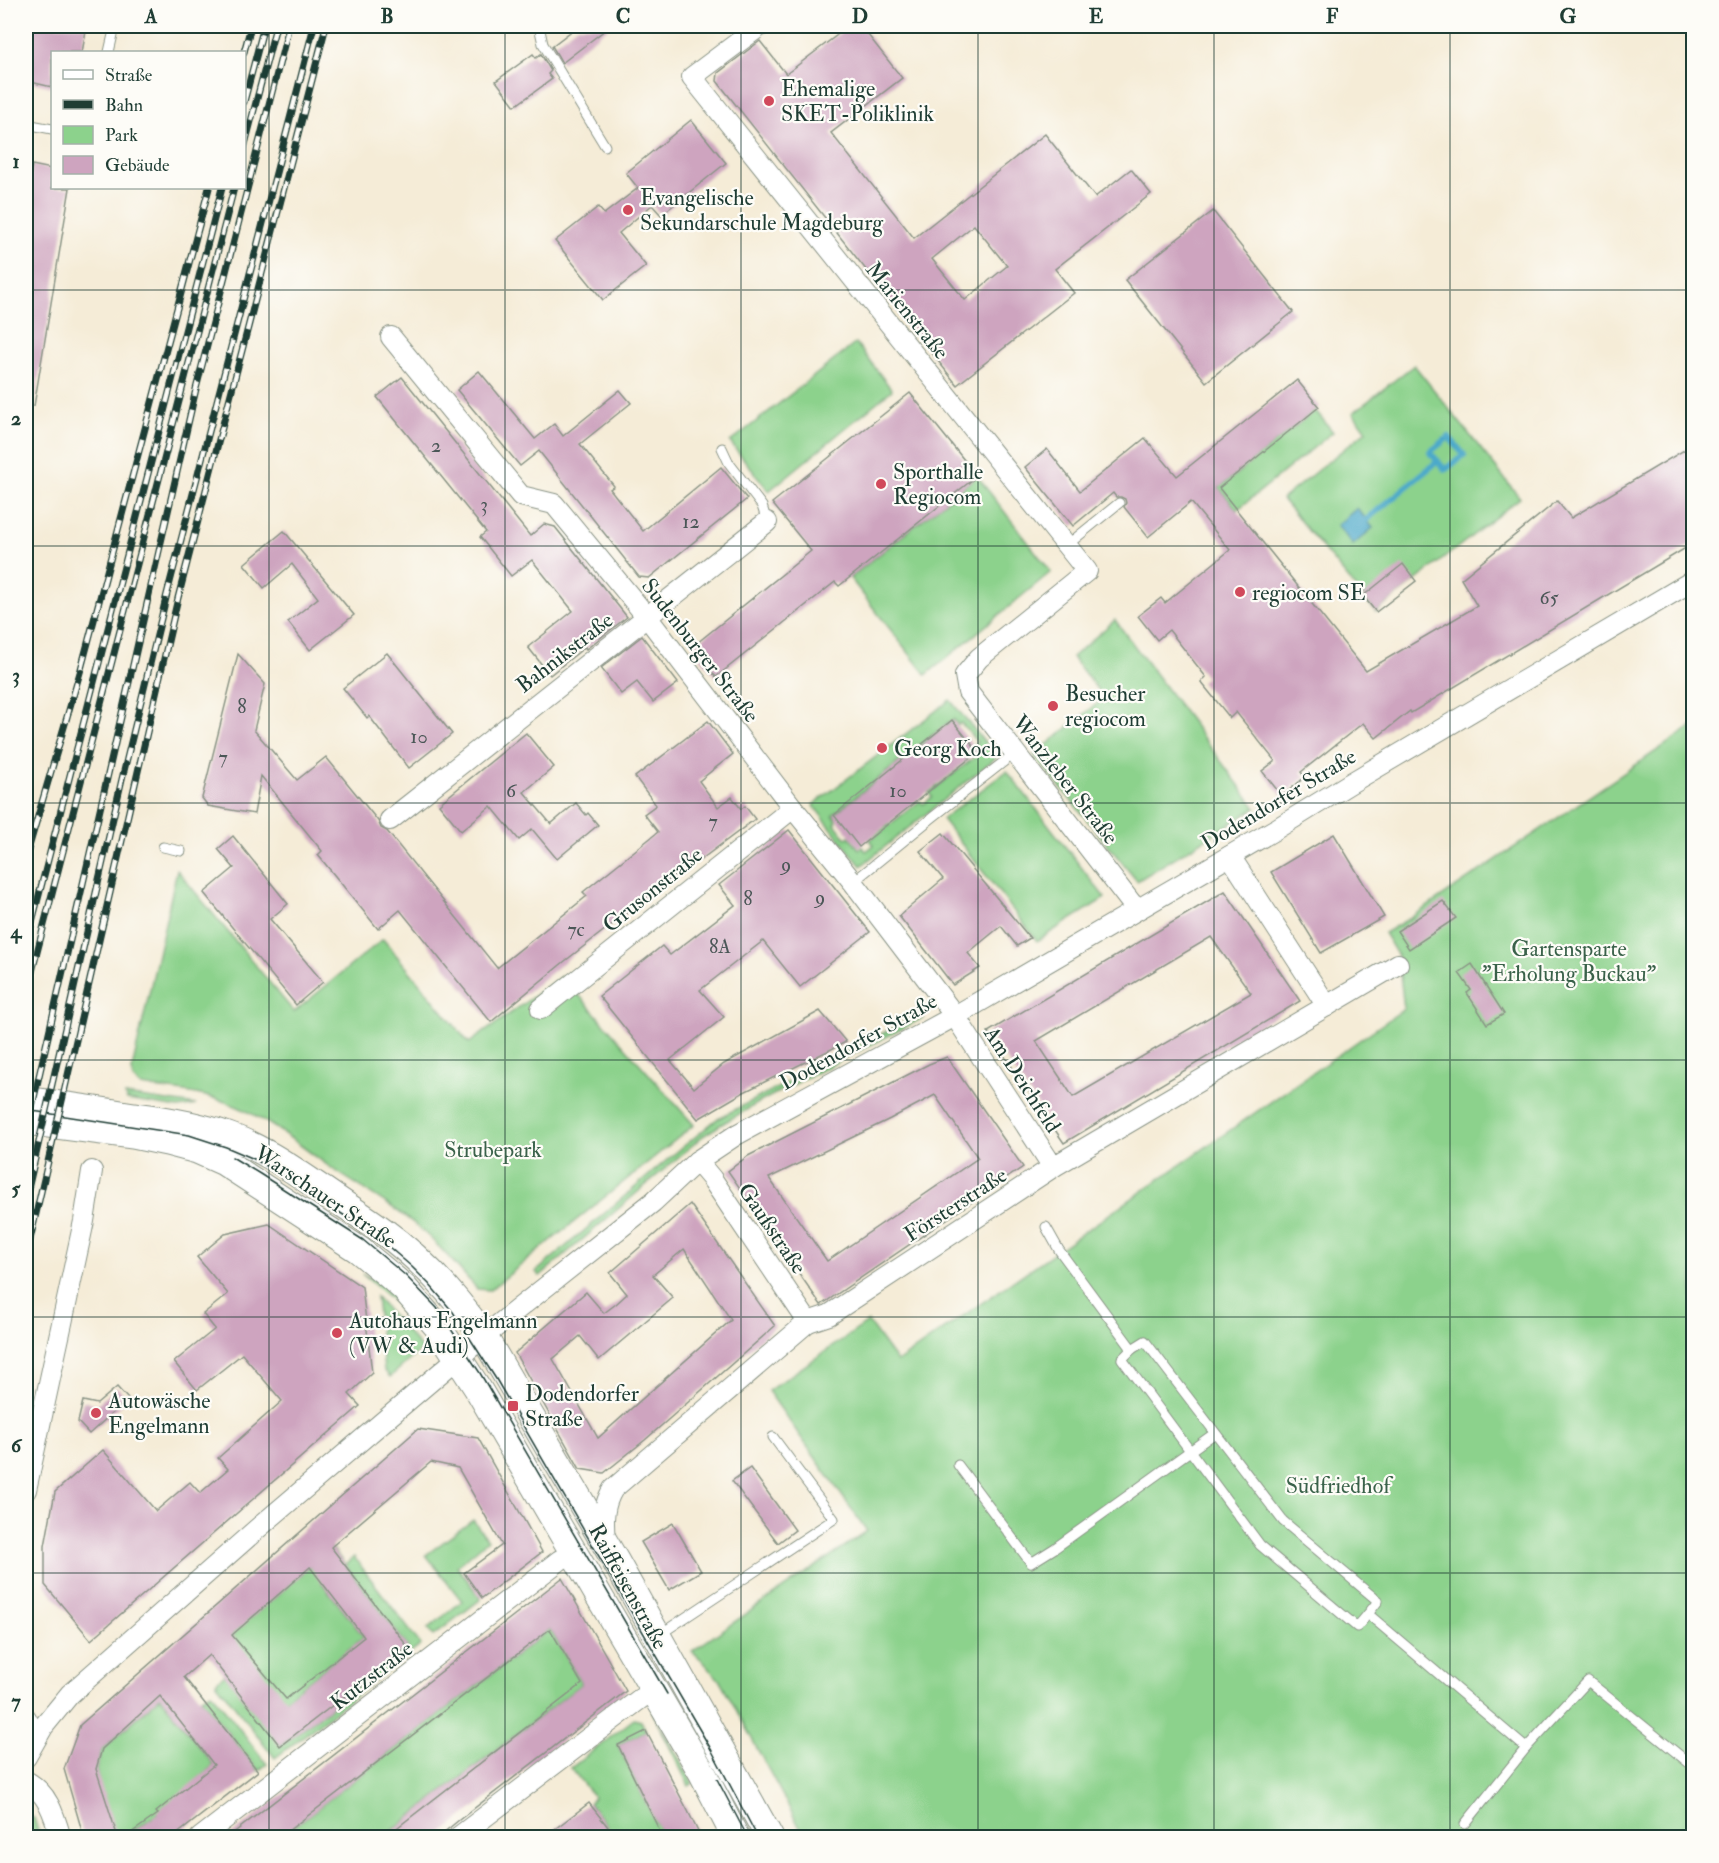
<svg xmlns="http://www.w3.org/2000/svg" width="1719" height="1863" font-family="'IM FELL Double Pica',serif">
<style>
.green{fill:#8cd28c;stroke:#568860;stroke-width:1.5;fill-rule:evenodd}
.water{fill:#4ba9ca;stroke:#35737f;stroke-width:1.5}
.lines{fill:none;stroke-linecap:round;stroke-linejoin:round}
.stream{stroke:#4ba9ca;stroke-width:6}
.building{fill:#cea4bf;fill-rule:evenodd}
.service-casing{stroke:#8a9486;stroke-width:11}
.minor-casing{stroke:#8a9486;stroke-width:22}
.secondary-casing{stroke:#8a9486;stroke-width:29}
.service{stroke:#fff;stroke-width:9}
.minor{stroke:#fff;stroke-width:20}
.secondary{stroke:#fff;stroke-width:27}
.tram{stroke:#1f3d34;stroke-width:1.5}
.rail-casing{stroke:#1f3d34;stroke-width:7}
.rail{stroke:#fdfcf7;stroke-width:4.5;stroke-dasharray:14;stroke-linecap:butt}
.grid{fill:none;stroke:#1f3d34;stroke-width:1.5;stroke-opacity:0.55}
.poi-dot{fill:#d1495b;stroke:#fdfcf7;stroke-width:2}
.labels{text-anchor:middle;stroke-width:4.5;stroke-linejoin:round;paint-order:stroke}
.number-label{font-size:20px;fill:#4b5757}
.poi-label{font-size:22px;fill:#1f3d34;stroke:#fdfcf7;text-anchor:start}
.street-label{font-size:22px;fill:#1f3d34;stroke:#fdfcf7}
.park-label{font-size:22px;fill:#3a624a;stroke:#fdfcf7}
.neatline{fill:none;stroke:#1f3d34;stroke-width:2}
.grid-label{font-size:20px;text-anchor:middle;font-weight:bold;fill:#1f3d34}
</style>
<rect width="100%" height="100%" fill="#fdfcf7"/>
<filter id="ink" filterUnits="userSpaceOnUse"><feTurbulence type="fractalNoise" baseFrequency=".0167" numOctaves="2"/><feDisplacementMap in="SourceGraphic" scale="12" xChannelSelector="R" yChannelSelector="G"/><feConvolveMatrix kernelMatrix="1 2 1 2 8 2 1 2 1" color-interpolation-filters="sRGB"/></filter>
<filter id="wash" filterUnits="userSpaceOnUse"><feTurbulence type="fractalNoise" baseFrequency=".008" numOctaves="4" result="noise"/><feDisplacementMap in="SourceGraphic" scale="24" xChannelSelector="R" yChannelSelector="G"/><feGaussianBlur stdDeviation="1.35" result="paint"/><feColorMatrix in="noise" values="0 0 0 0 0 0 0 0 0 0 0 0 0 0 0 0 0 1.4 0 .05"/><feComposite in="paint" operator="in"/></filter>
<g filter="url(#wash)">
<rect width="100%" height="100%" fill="#f5ecd7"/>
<g class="green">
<path d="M856,343l36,47 -123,101 -39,-49z"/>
<path d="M1414,365l106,133 -144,114 -94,-113 84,-68 -13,-18z"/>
<path d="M1315,410l18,22 -96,78 -18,-22z"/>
<path d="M977,476l74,96 -125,103 -76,-97z"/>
<path d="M1115,620l141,188 -119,73 -103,-126 70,-57 -32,-41z"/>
<path d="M950,700l47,57 -136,109 -48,-61zM953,719l5,6 3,-2 16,19 -3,3 6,8 -51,40 3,4 -9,7 -3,-3 -50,39 4,5 -8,6 -4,-4 -3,2 -10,-13 -3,2 -11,-14 2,-3 -4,-6z"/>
<path d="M1693,726v1111h-888l-84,-155 -19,-22 -10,-9 175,-120 -99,-140 100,-69 29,40 507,-353 -6,-53 -14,-23 28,-16z"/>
<path d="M1007,771l98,127 -68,43 -95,-122z"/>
<path d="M177,870l117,142 89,-73 86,104 93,-67 132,149 -204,165 -13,-1c-19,-22 -38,-44 -60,-63 -27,-23 -58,-39 -87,-59 -36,-26 -73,-57 -117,-69 -23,-7 -49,-8 -72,-12l-8,-7 -1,-10z"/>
<path d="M920,1014l3,4 -154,79 -44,25 -22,14 -163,140 -4,-4 132,-113 49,-40z"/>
<path d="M125,1095l71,10 -17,3 -52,-8z"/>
<path d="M362,1274c26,9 43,34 61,53l-5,1 -28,-30z"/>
<path d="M376,1297l46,52 -32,28 -6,-7z"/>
<path d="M473,1520l15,20 -31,26 24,33 -48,37 -5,-7 34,-28 -36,-46z"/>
<path d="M332,1548l13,17 9,-8 67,88 -146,113 -59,-76 9,-8 56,72 127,-99 -63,-82 -23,18 42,54 -83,66 -50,-68z"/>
<path d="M550,1629l32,55 -198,153 -105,1z"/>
<path d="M211,1692l56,72 -9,7 -57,-72z"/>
<path d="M160,1697l54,68 -56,49 -25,17 -3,7 -18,-1 -16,-68 6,-20z"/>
<path d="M652,1711l41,72 -4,3z"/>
<path d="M634,1719l7,2 5,10 -28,14 45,92h-69l14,-10 -19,-24 5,-5 -23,-30z"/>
<path d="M26,1814l8,4 6,19h-14z"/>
</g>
<path class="water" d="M1357,508l16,20 -20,17 -16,-20z"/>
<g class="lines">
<g class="stream">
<path d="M1449,437l15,18 -19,15 -15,-18z"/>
<path d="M1366,520l72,-59"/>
</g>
</g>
<g id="blocks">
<g class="building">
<path d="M26,26h61l-5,26h-30v35l-26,-6z"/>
<path d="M578,26h32l-48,37 -10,-17z"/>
<path d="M849,26h12l41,52 -71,55 83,105 131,-104 50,63 36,-28 20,25 -96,75 19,24 -117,92 -240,-304 1,-8 42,-32 26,33zM974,225l33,41 -42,34 -33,-41z"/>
<path d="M533,54l3,4 5,-4 10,17 -3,3 4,5 -37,27 -19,-25z"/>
<path d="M691,120l35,43 -65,52 -9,-10 -33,28 27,33 -43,34 -48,-59 43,-34 6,7 34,-26 -12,-15z"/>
<path d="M32,165l20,4v19h18l-36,218h-8v-202z"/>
<path d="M1213,211l80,101 -87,70 -81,-102z"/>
<path d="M479,371l56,68 19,-15 9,12 57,-46 11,13 -51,41 34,42 -4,3 33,42 78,-64 26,32 -98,79 -10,-1 -100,-126 -19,15 -63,-76z"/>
<path d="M402,377l128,159 14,-12 11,3 72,90 -41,32 -1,-2 -35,28 -22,-28 45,-36 -41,-51 -21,16 -31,-39 6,-5 -109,-135z"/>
<path d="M1297,380l22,27 -100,81 147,183 111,-65 -16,-27 96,-78 14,17 123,-74v99l-283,170 -1,-2 -34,27 -13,-15 -62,49 4,5 -23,19 -20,-25 13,-10 -39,-49 -6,6 -29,-36 5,-5 -37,-47 -12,10 -19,-24 23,-18 4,5 65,-53 -39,-48 -43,35 -24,-30 2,-4 -1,-4 -4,-2h-5l-3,-4 -40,33 -48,-59 22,-18 33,42 65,-53 32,38z"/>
<path d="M910,393l67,83 -138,110 -4,-4 -119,95 -24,-30 119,-96 -39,-48z"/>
<path d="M284,531l70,84 -44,35 -22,-28 30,-24 -26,-34 -28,24 -20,-24z"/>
<path d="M1403,564l13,17 -40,31 -13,-16z"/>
<path d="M642,636l36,47 -25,19 -16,-20 -16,12 -20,-26z"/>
<path d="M387,653l65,81 -43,34 -40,-52 -2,2 -24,-30z"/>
<path d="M238,654l27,30 -11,46 43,50 29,-23 52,64 3,7 6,3 110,137 90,-72 -4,-4 75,-60 -14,-18 12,-9 -21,-28 73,-56 25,33 -34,27 19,26 14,-10 9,12 4,-3 10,13 -56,42 -2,-3 -132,103 -74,61 -91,-112 -22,19 -60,-74 4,-4 -61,-75 -7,38 -46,-8 -6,-8z"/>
<path d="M952,720l26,32 -119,95 -25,-32z"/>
<path d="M526,733l28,34 -30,25 27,32 25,-21 10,12 2,-2 10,12 -41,34 -25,-30 -13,11 -28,-34 -30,25 -22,-27z"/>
<path d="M789,830l81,102 -70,55 -37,-46 -63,49 24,27 -54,43 24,28 30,-24 96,-53 26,31 -102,50 -46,27 -99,-123 63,-50 8,9 65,-50 -16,-20z"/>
<path d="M943,833l87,105 -13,8 -16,-20 -33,27 12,15 -27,17 -54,-69 44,-37 -23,-28z"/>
<path d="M1334,834l50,83 -63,36 -50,-81z"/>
<path d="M233,836l55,68 -18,15 53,63 -27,23 -92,-112 30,-25 -16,-19z"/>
<path d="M1225,891l75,110 -236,142 -76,-111zM1211,937l40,56 -178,104 -37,-56z"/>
<path d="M1443,901l13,17 -47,31 -12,-18z"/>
<path d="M1472,964l32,50 -17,10 -20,-31 4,-3 -12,-17z"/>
<path d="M947,1057l76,110 -202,138 -93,-134 20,-15 181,-92zM935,1095l43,63 -151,103 -58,-83 121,-59z"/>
<path d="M690,1204l85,122 -130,114 -41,33 -24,-4 -65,-116 71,-61 18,21 12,-9 11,-10 -17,-21zM684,1249l47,71 -133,118 -45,-79 27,-23 19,24 74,-62 -20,-23z"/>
<path d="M269,1224l93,63 10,86 -23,21 11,12 -269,234 -46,-55v-39l10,-54 48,-42 53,61 34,-29 10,11 28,-24 -10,-11 64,-57 -40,-47 -45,36 -23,-28 41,-33 -12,-15 25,-20 -31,-37 28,-23z"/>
<path d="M117,1387l11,12 -39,35 -11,-12 5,-21 14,3z"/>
<path d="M418,1429l60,9 64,114 -60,46 -18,-25 38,-28 -44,-77 -27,-6 -100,85 77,100 -128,99 -71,-91 -25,22 74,94 -86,67h-48l34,-24 -2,-2 58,-47 -54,-69 -58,53 -6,20 22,69h-34l-20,-69 16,-44zM310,1567l54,70 -78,62 -54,-64z"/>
<path d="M750,1468l45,62 -17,13 -46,-62z"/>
<path d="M673,1523l28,48 -32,19 -28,-48z"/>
<path d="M562,1578l64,113 -167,129 -22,18h-53l198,-154 -32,-55 -271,209h-52z"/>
<path d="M646,1731l42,80 13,27h-38l-45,-93z"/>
<path d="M589,1803l19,24 -14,11h-51z"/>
</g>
</g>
</g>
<g filter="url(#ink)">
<use href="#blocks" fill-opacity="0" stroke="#8a9486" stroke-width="1.5"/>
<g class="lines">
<defs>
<g id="service">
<path d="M539,26l4,18 62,102"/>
<path d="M109,52l6,-26"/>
<path d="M26,124l26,5"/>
<path d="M722,448l7,15 33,43 5,16"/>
<path d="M1066,546l53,-43"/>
<path d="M163,847l18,4"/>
<path d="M853,882l80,-65 82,-64"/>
<path d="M1046,1227l13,23 73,99 -10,10 138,186 97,82 11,-13 158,134"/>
<path d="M1132,1349l13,-8 138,180 95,80 -10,13"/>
<path d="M958,1465l73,98 24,-15 160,-115"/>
<path d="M659,1635l175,-116 -61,-82"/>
<path d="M1465,1824l61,-76 62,-67 106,86"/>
</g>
<g id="minor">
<path d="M760,26l-68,51 395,494 -108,87 -14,17 3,17 168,217"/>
<path d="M391,337l130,159 33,8 93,113 146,191 60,74 102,134 98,151"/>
<path d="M390,820l377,-298"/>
<path d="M1230,856l97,150"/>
<path d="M541,1009l252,-201"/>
<path d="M697,1161l15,18 96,143"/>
<path d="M26,1490l58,-269 8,-50"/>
<path d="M605,1539c-2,-18 -2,-34 8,-50l195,-167 21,-7 224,-148 345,-203"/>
<path d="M26,1718l5,9 8,6"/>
<path d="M26,1757l17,-30 27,-33 187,-165 202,-172 60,-49 134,-106 44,-41 39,-26 219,-119 321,-187 73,-45 345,-204"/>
<path d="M26,1781c22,12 28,33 35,57"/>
<path d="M200,1838l360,-278 13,-7"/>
<path d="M457,1838l183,-139 13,-8"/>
</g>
<g id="secondary">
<path d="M26,1100c36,5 72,10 108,16 32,4 64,9 94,20 35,12 65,34 95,54 20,14 41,27 60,41 40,29 73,66 101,106l132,225 154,276"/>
<path d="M26,1121l107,14 34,7 30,8 27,12 135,88 29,24 16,14 34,39 40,62 225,385 33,64"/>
</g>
</defs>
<use href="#service" class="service-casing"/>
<use href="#minor" class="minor-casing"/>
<use href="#secondary" class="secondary-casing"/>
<use href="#service" class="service"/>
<use href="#minor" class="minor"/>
<use href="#secondary" class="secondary"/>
<g class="tram">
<path d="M26,1110l163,25 37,12 26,11 27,15 86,56 24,18 23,20 17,17 24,28 43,67 216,372 46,87"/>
<path d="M232,1157l28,17 103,66 42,35 32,33 43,65 187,321"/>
<path d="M717,1779l31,59"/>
</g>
<defs>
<g id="rail">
<path d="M244,52l7,-26"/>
<path d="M244,102l20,-76"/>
<path d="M244,148l32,-122"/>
<path d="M26,857l55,-188 128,-481"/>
<path d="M26,945l196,-757"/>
<path d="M26,995l208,-807"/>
<path d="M26,1133l170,-744 93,-363"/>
<path d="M26,1198l96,-419 45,-185 147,-568"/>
<path d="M26,1257l152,-659 148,-572"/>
</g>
</defs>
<use href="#rail" class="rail-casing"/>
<use href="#rail" class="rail"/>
</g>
</g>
<path class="grid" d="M269,26v1812M505,26v1812M741,26v1812M978,26v1812M1214,26v1812M1450,26v1812M26,290h1668M26,546h1668M26,803h1668M26,1060h1668M26,1317h1668M26,1573h1668"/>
<g class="poi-dot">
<circle cx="769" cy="101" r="6"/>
<circle cx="628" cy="210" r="6"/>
<circle cx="881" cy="484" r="6"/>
<circle cx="1240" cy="592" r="6"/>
<circle cx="1053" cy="706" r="6"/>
<circle cx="882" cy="748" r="6"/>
<circle cx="337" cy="1333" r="6"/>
<rect x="507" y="1400" width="12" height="12" rx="3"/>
<circle cx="96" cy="1413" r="6"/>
</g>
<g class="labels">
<g class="number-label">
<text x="436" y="452">2</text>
<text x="484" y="511">3</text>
<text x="691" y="528">12</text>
<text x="1549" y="604">65</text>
<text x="242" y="713">8</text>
<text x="419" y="743">10</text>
<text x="223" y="764">7</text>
<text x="511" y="797">6</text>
<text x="898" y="797">10</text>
<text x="713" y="828">7</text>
<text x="786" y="871">9</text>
<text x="820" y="904">9</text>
<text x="748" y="905">8</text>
<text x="576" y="936">7c</text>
<text x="720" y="953">8A</text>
</g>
<g class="poi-label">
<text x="781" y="96">Ehemalige<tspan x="781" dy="25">SKET-Poliklinik</tspan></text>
<text x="640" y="205">Evangelische<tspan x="640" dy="25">Sekundarschule Magdeburg</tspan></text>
<text x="893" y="479">Sporthalle<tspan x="893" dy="25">Regiocom</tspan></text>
<text x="1252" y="600">regiocom SE</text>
<text x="1065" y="701">Besucher<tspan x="1065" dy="25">regiocom</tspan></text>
<text x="894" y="756">Georg Koch</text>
<text x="349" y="1328">Autohaus Engelmann<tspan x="349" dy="25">(VW &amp; Audi)</tspan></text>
<text x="525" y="1401">Dodendorfer<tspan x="525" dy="25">Straße</tspan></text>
<text x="108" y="1408">Autowäsche<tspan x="108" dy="25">Engelmann</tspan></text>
</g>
<g class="street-label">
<text transform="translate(908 310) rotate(51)" y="8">Marienstraße</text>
<text transform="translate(701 650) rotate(52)" y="8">Sudenburger Straße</text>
<text transform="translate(564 652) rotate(-38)" y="8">Bahnikstraße</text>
<text transform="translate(1066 779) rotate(52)" y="8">Wanzleber Straße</text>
<text transform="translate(1278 799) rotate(-31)" y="8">Dodendorfer Straße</text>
<text transform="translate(652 889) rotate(-39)" y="8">Grusonstraße</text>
<text transform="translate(858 1041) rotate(-29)" y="8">Dodendorfer Straße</text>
<text transform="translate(1023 1079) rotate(57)" y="8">Am Deichfeld</text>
<text transform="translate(326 1196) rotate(34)" y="8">Warschauer Straße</text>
<text transform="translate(955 1204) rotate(-33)" y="8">Försterstraße</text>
<text transform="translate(773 1228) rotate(56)" y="8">Gaußstraße</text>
<text transform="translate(629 1586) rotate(61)" y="8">Raiffeisenstraße</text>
<text transform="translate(371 1675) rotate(-38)" y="8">Kutzstraße</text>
</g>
<g class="park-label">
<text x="1569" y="956">Gartensparte<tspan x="1569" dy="25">"Erholung Buckau"</tspan></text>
<text x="493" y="1157">Strubepark</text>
<text x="1338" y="1493">Südfriedhof</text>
</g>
</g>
<rect width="1719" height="1863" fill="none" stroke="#fdfcf7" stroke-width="66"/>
<rect x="51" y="51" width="195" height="138" fill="#fdfcf7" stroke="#a4b0a9" stroke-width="1.5"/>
<rect x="63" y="70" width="30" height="9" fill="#ffffff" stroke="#a4b0a9" stroke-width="1.5"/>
<text x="105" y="81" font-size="18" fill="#1f3d34">Straße</text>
<rect x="63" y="100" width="30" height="9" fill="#1f3d34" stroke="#a4b0a9" stroke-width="1.5"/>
<text x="105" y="111" font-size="18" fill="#1f3d34">Bahn</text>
<rect x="63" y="126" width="30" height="18" fill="#8cd28c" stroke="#a4b0a9" stroke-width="1.5"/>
<text x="105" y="141" font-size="18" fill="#1f3d34">Park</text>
<rect x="63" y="156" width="30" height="18" fill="#cea4bf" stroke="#a4b0a9" stroke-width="1.5"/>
<text x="105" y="171" font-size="18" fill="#1f3d34">Gebäude</text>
<rect x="33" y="33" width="1653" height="1797" class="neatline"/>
<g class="grid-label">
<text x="151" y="23">A</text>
<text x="387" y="23">B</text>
<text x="623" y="23">C</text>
<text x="860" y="23">D</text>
<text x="1096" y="23">E</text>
<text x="1332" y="23">F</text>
<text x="1568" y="23">G</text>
<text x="16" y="168">1</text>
<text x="16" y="425">2</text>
<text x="16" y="682">3</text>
<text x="16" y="938">4</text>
<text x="16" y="1195">5</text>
<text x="16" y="1452">6</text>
<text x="16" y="1708">7</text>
</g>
</svg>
